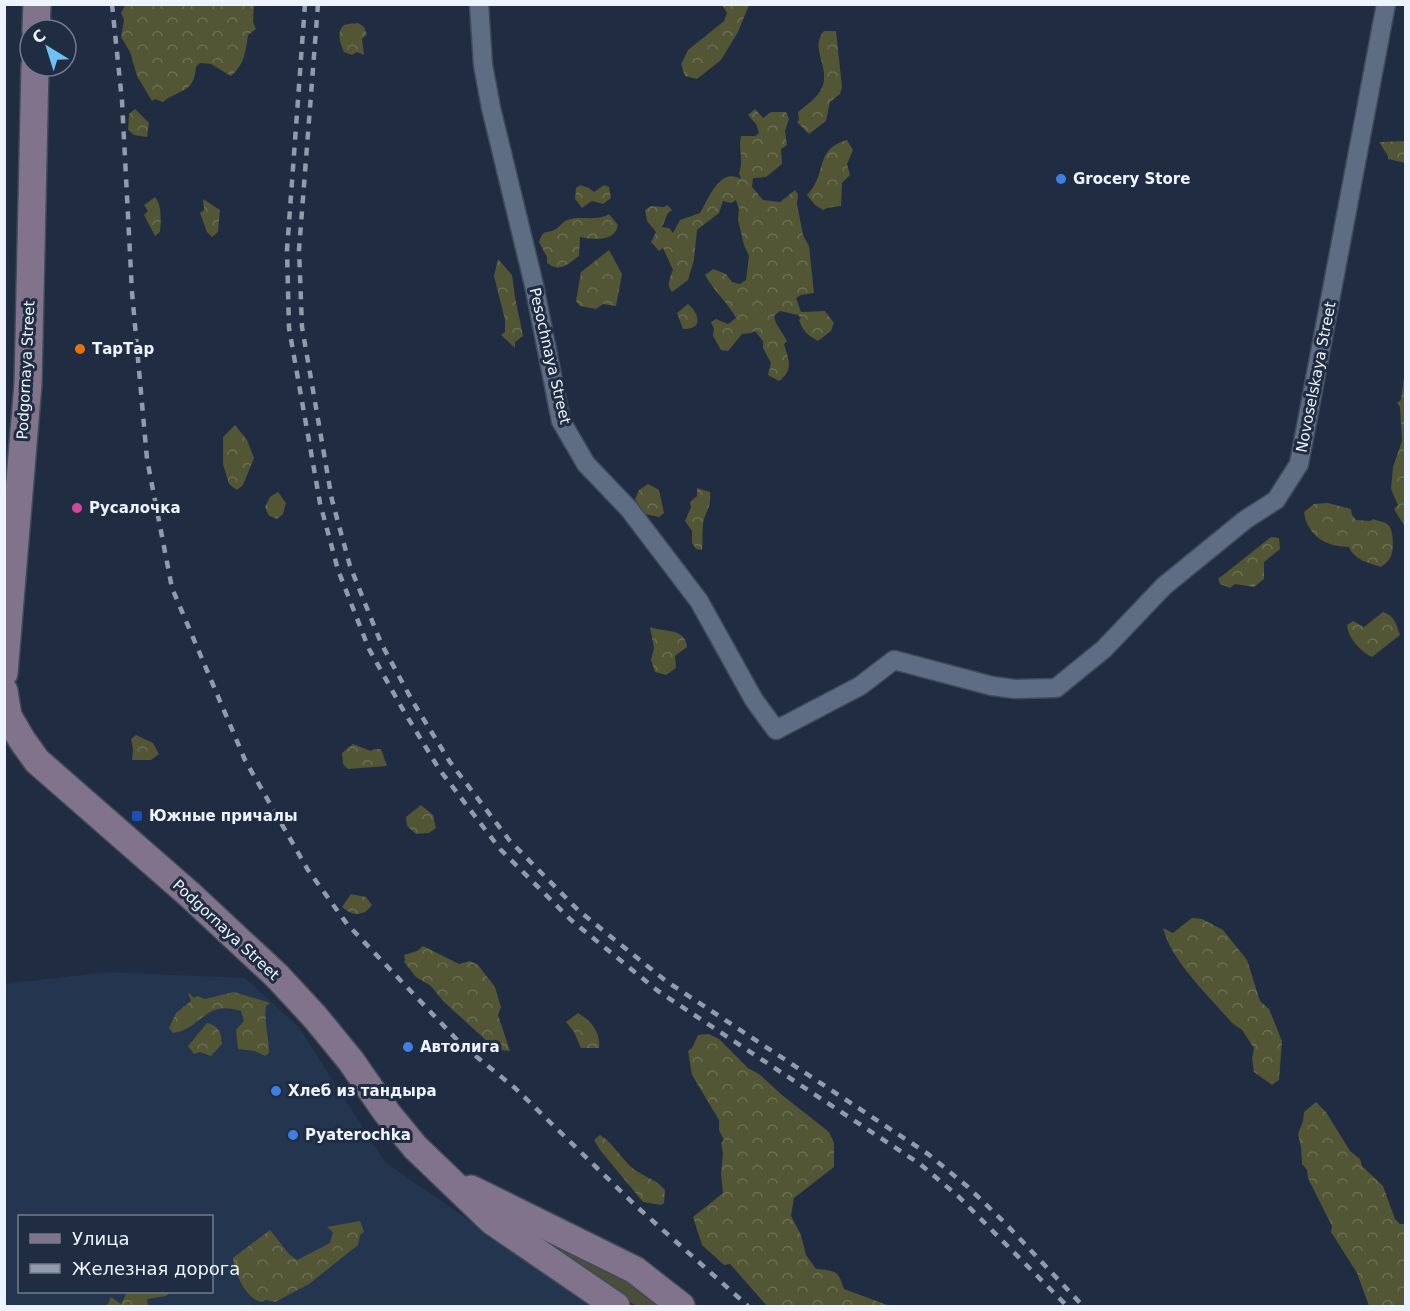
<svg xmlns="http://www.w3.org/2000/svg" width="1410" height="1311" font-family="'DejaVu Sans',sans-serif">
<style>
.built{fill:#24354f;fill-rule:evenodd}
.grass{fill:#4b4e3b}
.forest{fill:url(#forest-crowns)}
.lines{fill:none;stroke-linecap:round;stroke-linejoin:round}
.street-casing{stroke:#3f4a5b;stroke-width:21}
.secondary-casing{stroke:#3f4a5b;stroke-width:30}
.street{stroke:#5e6d84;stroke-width:18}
.secondary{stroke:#81738b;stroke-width:27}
.rail{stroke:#929bab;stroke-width:4.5;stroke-dasharray:8 8;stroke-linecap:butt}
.shop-dot{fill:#3f7fe0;stroke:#1f2c41;stroke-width:2}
.food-dot{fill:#e8710a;stroke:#1f2c41;stroke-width:2}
.hotel-dot{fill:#d1479c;stroke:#1f2c41;stroke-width:2}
.transit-dot{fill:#1a4fb4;stroke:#1f2c41;stroke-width:2}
.labels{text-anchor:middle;stroke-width:6;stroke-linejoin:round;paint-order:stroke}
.poi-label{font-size:15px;font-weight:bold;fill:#edf4ff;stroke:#1f2c41;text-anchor:start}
.street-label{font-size:15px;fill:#edf4ff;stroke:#1f2c41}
</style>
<defs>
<pattern id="forest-crowns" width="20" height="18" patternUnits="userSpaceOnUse" patternTransform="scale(1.5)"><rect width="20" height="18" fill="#525635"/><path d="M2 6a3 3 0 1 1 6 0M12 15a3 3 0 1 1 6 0" fill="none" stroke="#6b6f53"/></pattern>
</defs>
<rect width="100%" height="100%" fill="#1f2c41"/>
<path class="built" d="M108,972l137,6 53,48 87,136 208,144h-588l-1,-322zM20,1216h192v76h-192z"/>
<path class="grass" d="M493,1210l148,76 24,20h-29z"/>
<g class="forest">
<path d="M126,4l128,1 -1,17 3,7 -8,6c-2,16 -4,30 -17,41l-20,-12 -11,-1 -4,4c-2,27 -17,22 -33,35l-8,-3 -3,2 -15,-25 -7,-24 -9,-15 3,-17 -3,-7z"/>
<path d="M722,5h27l-11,27 -17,28 -24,19 -12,-3 -4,-12 7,-14 36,-29 3,-8z"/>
<path d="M358,23l5,3 4,8 -5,5 2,16 -7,-3 -5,3 -8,-3c-3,-7 -8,-19 -1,-26 3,-3 12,-2 15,-3z"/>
<path d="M824,31h12l6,56 -2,7 -10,8 -4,19 -17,13 -12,-12 2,-2 -1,-8c10,-8 25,-18 26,-32 2,-17 -13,-34 0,-49z"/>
<path d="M135,109l14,14 -2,14 -13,-2 -6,-5 1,-16z"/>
<path d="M755,109l8,9 8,-6h15l3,7 -4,12 2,14 -6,4 1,15 -16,13 -13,1 -1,9 11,13 17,2 15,-12 3,4 -1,10 6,31 6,11 5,47 -13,2 -5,3 5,14 24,-1 9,12 -3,8 -13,10c-10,-6 -15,-9 -19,-21l2,-2 -3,-3 -18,-4 -6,5 2,7 11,18 -3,3c5,17 10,25 -5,37l-11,-6 3,-12 -8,-15v-7l-8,-10 -4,2 -9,1 -14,17 -7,-1 -8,-14 1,-7 -3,-7 5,-3 12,5 8,-6c-9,-16 -22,-27 -31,-43l8,-6 13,5 6,8 8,2 6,-4 3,-24 -5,-11 -6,-25 1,-11 -3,-9 -5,3 -8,-2 -4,12 -22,17 -3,30 -6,20 -16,12c-6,-7 -2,-15 1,-22l-10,-22 -4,3 -8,-9 5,-10 -9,-11 -2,-11 6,-4 13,1 3,-2 5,5 -4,3 -6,14 7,1 4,5 7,-13 20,-7c9,-15 20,-46 41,-34l-2,-6c5,-12 -1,-24 2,-37h14l4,-3 -3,-9 -8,-9z"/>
<path d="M847,140l6,10 -6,14 3,11 -8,8 -1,23 -14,2 -4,2 -8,-5 -8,-10c21,-21 6,-45 40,-55z"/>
<path d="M1405,141v22l-17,-4v-3l-9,-14z"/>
<path d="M580,185l9,3 5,4 10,-7 5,2 2,11 -8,6 -11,-3 -10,7 -7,-9 1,-11z"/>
<path d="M155,197c7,8 6,24 5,35l-5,4 -11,-21 4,-4 -4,-6z"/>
<path d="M203,199l17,11 -2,22 -6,5 -5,-5 -7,-19 4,-3z"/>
<path d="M609,214l9,11c-3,17 -24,15 -38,12l-1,19c-11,8 -19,17 -32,7v-6l-8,-15c5,-14 6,-7 17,-13 4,-3 7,-7 11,-9 14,-5 29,2 42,-6z"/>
<path d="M609,250l13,24 -6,32 -13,-2 -7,5 -16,-3 -4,-5 5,-29z"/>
<path d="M498,259l14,16 3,22 8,39 -8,6v6l-14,-13 4,-3v-12l-11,-44z"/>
<path d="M688,304c12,10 15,26 -5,25l-6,-16z"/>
<path d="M1405,369v158l-11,-18 4,-4 -7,-16 2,-22 9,-26 -2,-34 -3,-4 4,-3z"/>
<path d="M235,425l12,15 7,18 -11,27 -6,5 -8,-6 -6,-20v-27z"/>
<path d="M648,484l11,6 5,23 -5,4 -15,-3 -9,-15 4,-9z"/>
<path d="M697,488l13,4c2,16 -6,21 -7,33 -1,9 0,17 -1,25l-6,-1 -4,-6v-12l-7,-10 6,-14 -1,-5 7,-6z"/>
<path d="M278,492l8,11 -3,11 -6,5 -8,-3 -4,-9 5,-10z"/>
<path d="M1328,503l23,6 1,6 4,5 14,1 3,-2c4,2 11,2 14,5 7,4 7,25 4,32 -2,5 -6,8 -10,11 -12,-4 -27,-7 -32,-20 -22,0 -42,-11 -45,-35l10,-8z"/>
<path d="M1271,537l8,1 1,11 -16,13v17l-10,8 -19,-3 -5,4 -10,-4 -2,-5z"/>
<path d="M1383,612c12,4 13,12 17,23l-28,22c-11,-5 -24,-19 -25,-32l6,-4 11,6z"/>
<path d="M650,627c15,6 35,0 37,20l-12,9 1,12 -10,7 -11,-3 -4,-12 3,-12z"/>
<path d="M136,735l17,8 6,11 -8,6h-19l1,-11 -2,-10z"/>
<path d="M353,744l18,7 3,-2h7l6,17 -39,3 -5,-5 -1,-11z"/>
<path d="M421,805l12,10 3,13 -7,5 -13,1 -9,-8 -1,-9z"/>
<path d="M351,894l15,3 6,8c-8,11 -19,12 -30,2z"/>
<path d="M1192,918l10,1 21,11 24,30 13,41 9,8 13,32 -3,39 -7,5 -18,-13 -2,-14 2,-10 -12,-18 -10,-7c-23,-27 -61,-62 -69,-95l10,5z"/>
<path d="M423,946l36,18 11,-3 8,4 17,22 6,20 -3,8 12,36 -10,-1 -11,-7 -46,-42 -12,-15 -15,-9 -12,-15 1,-2 -1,-5 13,-4z"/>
<path d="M188,992l6,6 3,-2 8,3 29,-7 36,11 -4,3c-2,17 3,31 3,47l-4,3 -10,-5 -17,-2 -2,-19 8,-9 -3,-10c-37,-12 -39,18 -68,22l-4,-5 7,-15 15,-12z"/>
<path d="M578,1013c13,8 23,19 21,35h-18l-7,-16 -8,-10z"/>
<path d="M207,1023c12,3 14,9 15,21l-11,12 -11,-4 -6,2 -6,-8z"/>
<path d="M709,1034l10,5 29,29 11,6 23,21 47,37 5,11v24l-40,31 -3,18 10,19 5,20 10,14c20,2 22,1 28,20l46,17h-123l-37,-42 -6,1 -22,-20 -9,-28 30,-24 -2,-19 2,-21 -2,-10 3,-3 -5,-10v-10l-27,-45 -4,-24 4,-3 6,-13z"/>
<path d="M1316,1102l10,10 24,39 10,8 2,7 21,20 12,33 5,5h5v82h-36l-12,-33 -26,-41 1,-6 -24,-48 -1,-8 -5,-6 -1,-17 -3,-13 5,-13 1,-9z"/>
<path d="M600,1135c15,9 23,28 38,37 11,7 19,8 27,18l-1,13 -3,2 -18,-3 -43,-52 -6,-10z"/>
<path d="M360,1221l4,11 -4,3 -2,10 -49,39 -34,18 -9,-2 -4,2c-16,-2 -27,-28 -29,-44l37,-28 19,24 8,6 33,-17 3,-11 -6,-5z"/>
<path d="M127,1292h44l-5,4 -19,3 1,7h-45l5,-2 3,-7 10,7z"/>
</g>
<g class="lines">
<defs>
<path id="street" d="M479,4l4,61 8,43 43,177 27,136 25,43 43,45 70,92 55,99 22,30 84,-44 34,-26 98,26 23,3 41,-1 48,-39 60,-63 81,-66 31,-20 23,-36 87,-460"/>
<g id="secondary">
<path d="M36,30l1,-26"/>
<path d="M4,673l24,-289 7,-318"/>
<path d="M4,691l4,25 14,24 15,21 152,133 88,82 38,41 36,44 36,52 28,34 77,74 124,85"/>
<path d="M471,1189l164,81 46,36"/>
</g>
</defs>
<use href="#street" class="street-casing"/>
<use href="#secondary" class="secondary-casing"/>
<use href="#street" class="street"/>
<use href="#secondary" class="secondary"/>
<g class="rail">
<path d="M112,4l10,97 10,191 15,167 25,129 73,172 63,110 39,54 114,120 54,44 121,118 112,100"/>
<path d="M305,4l-18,246 2,78 31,175 18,67 31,79 33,59 37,61 61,80 71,71 87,71 262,173 39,33 108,109"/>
<path d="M318,4l-19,246 3,77 30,173 18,66 31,77 32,59 37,60 60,79 69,70 87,70 262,173 40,33 37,36 78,83"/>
</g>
</g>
<g class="shop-dot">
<circle cx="1061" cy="179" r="6"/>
<circle cx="408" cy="1047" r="6"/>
<circle cx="276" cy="1091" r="6"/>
<circle cx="293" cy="1135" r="6"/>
</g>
<circle class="food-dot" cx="80" cy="349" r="6"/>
<circle class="hotel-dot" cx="77" cy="508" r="6"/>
<rect class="transit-dot" x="131" y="810" width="12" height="12" rx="3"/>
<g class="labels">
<g class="poi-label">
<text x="1073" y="184">Grocery Store</text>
<text x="92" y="354">ТарТар</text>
<text x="89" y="513">Русалочка</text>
<text x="149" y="821">Южные причалы</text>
<text x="420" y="1052">Автолига</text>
<text x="288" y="1096">Хлеб из тандыра</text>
<text x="305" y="1140">Pyaterochka</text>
</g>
<g class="street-label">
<text transform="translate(550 356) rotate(77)" y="5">Pesochnaya Street</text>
<text transform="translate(26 370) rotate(-87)" y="5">Podgornaya Street</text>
<text transform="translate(1316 377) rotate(-79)" y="5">Novoselskaya Street</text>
<text transform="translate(226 930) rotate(43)" y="5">Podgornaya Street</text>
</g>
</g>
<rect width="1410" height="1311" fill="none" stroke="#edf4ff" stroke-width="12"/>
<rect x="18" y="1215" width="195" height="78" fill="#1f2c41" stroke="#717c8d" stroke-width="1.5"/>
<rect x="30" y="1234" width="30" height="9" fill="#81738b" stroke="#717c8d" stroke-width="1.5"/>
<text x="72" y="1245" font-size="18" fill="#edf4ff">Улица</text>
<rect x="30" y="1264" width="30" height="9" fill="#929bab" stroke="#717c8d" stroke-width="1.5"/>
<text x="72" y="1275" font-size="18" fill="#edf4ff">Железная дорога</text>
<g transform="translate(48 48) rotate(322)"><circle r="28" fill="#1f2c41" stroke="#717c8d" stroke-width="1.5"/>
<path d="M0-4.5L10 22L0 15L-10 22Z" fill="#6dc2f3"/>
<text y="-9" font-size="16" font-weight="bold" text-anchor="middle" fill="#edf4ff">С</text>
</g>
</svg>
